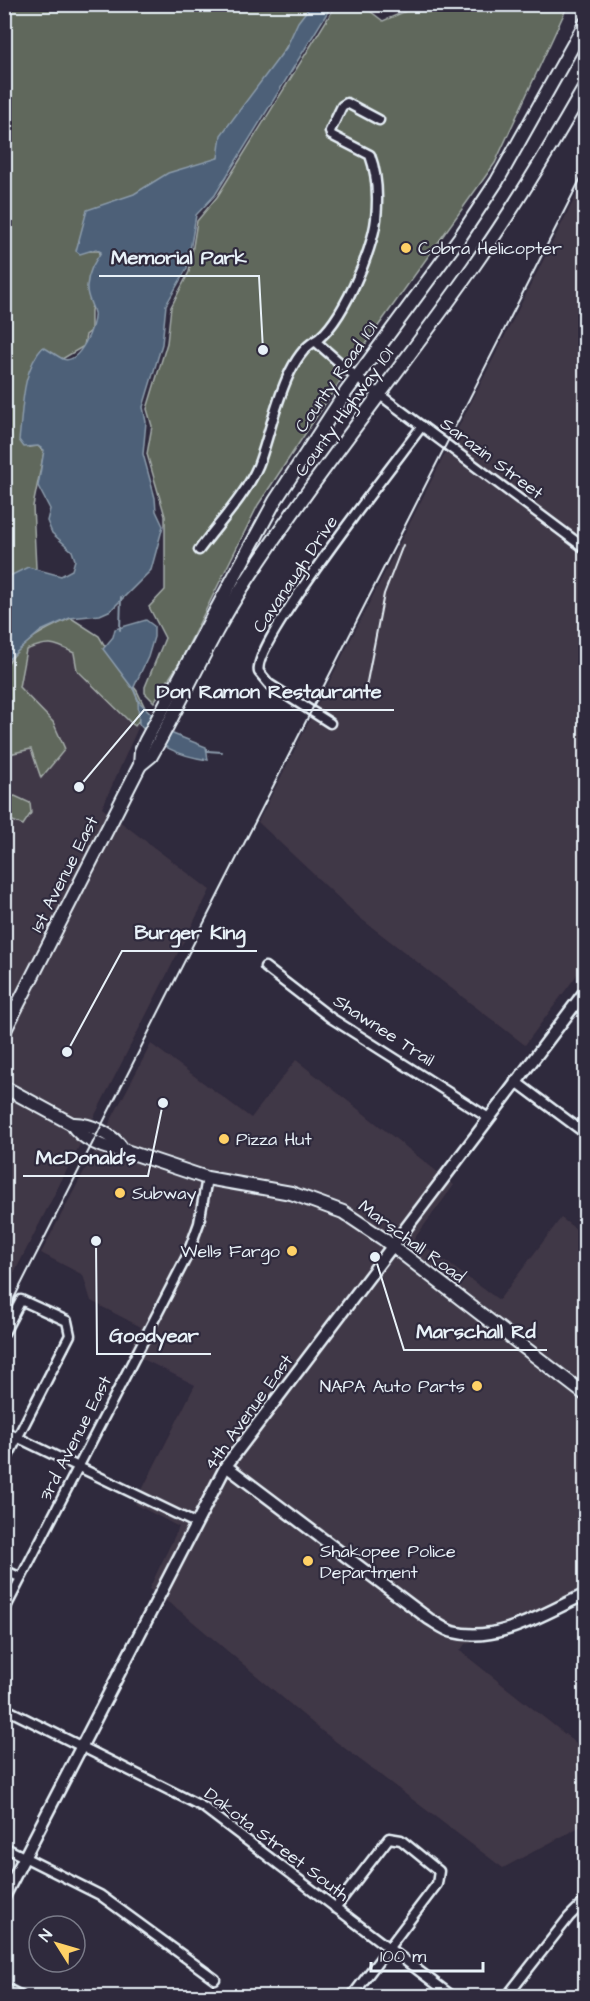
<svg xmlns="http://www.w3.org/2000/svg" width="590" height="2001" font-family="'Architects Daughter',sans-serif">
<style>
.built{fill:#413746}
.green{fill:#61685c;stroke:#a4acaa;stroke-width:1.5}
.water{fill:#4d6178;stroke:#8b9bab;stroke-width:1.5}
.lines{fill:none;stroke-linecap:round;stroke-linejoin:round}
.stream{stroke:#8b9bab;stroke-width:2}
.minor-casing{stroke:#e8f1f8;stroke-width:13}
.tertiary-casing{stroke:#e8f1f8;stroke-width:15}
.secondary-casing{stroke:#e8f1f8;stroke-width:16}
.primary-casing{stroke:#e8f1f8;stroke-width:16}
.minor{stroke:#2f2a3d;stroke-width:8}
.tertiary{stroke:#2f2a3d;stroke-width:10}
.secondary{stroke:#2f2a3d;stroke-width:12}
.primary{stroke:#2f2a3d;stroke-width:12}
.rail{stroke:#e8f1f8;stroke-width:2}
.poi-dot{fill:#ffd166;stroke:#2f2a3d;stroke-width:2}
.labels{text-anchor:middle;stroke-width:4.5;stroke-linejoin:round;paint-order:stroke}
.poi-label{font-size:18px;fill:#e8f1f8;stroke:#2f2a3d;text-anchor:start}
.street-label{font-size:18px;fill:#e8f1f8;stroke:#2f2a3d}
.leader{fill:none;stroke:#e8f1f8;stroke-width:2}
.callout-dot{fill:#e8f1f8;stroke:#2f2a3d;stroke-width:2}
.callout-label{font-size:20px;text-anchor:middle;font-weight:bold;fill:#e8f1f8;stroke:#2f2a3d;stroke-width:4.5;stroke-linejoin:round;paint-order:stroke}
</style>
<rect width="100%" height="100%" fill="#2f2a3d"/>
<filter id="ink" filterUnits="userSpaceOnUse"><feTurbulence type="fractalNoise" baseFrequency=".0167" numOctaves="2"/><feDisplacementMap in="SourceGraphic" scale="12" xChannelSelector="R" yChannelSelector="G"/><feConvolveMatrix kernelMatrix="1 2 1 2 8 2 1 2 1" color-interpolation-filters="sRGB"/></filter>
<g filter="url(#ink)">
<g class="built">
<path d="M585,178v786l-60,81 -165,-127 -102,-96z"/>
<path d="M64,621l49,39 33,50 -44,98 108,82 -205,401v-617l3,-12z"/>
<path d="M151,1044l100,74 45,-58 158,125 -40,54 85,61 62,-82 24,18v366l-82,36 -38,6 -5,7 125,99v74l-82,44 -181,-137 -143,-121 -30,-21 30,-62 -44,-23 60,-119 -66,-33 12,-25 -50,-26 -8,-26 -42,-22z"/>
</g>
<g class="green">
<path d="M5,5h307l-94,153 -75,31 -59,62h16l-9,60v20l-5,4 -2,11 -22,13 -32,88 8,-1 6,6 -11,54 3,62 -31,45z"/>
<path d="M336,5h26l21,16 37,-16h148l-73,158 -139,194 -98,148 -77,155 -27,42 -9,-9v-6l20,-49 -16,-31 16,-17v-74l-18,-62 5,-28 -5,-17 20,-66 4,-36 18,-35 8,-51 20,-24z"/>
<path d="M71,618l28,18 14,24 24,31 9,19 -11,16 -4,-3 -54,-53 -3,-17c-21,-11 -26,-12 -48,-3l-7,37 34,35 12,27 -24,29 -10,-29 -26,6v-88c17,-26 38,-37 66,-49z"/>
<path d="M4,793l3,4 8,-1 15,7 1,10 -8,12 -18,-7z"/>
</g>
<g class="water">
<path d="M311,5h21l-117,190 -19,20 -9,53 -21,37 -4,39 -19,63 3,15 -3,32 12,44 1,13 7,15 -12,44 -40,40 -11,5 -30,3 -29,13 -36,31v-87l5,1 18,-9 33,9 11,-6 3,-10 -3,-9 -20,-18 -5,-12 3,-12 -12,-23 6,-36 -6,-4 -14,1 -5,-7c4,-30 2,-69 24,-93 6,3 14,9 20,12 16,6 33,-34 31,-46 -2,-10 -8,-16 -7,-27 1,-14 7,-23 14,-34l-5,-3 -16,5 -4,-3 11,-41 47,-16 34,-21 50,-15 3,-23 65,-87 12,-26z"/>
<path d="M146,620l8,6v11l-6,20 -15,32 -30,-40 10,-12 2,-8z"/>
<path d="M138,701l35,33 33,13 2,13c-28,-4 -50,-13 -69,-36z"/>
</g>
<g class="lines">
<g class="stream">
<path d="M120,630l1,-33"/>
<path d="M133,688l6,14"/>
<path d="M207,751l15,1"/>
</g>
<defs>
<g id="minor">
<path d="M315,341c26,-16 58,-91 61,-122 2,-20 1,-45 -6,-64l-39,-20 -1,-4 12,-25 5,-3 32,17"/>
<path d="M199,550c19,-26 46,-54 59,-84 13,-32 25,-107 57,-125l41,36 230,172"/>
<path d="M330,723l-61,-39 -10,-12c-9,-27 139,-213 163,-246"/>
<path d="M265,967l66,51 156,99"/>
<path d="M515,1081l71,53"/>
<path d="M4,1333l17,-33 46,21 3,14 -66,129"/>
<path d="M4,1431l191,92"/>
<path d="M4,1570l17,8"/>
<path d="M4,1611l183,-355 12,-33 8,-45"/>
<path d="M4,1708l199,99 249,189"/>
<path d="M4,1847l96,48 115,84"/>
<path d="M335,1908l54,-70 12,2 38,31 -2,13 -85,112"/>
<path d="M4,1987l17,9"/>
<path d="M507,1996l62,-79 17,-17"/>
</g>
<g id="tertiary">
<path d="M226,1466l203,153c7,4 16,11 24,13 45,12 93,-20 133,-38"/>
<path d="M4,1897l222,-431 360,-476"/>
</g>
<g id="secondary">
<path d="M4,1087l68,37c8,14 35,27 51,26l84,28 84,15 52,19 39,26 204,157"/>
<path d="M72,1124c18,-1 42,11 51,26"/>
</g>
<g id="primary">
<path d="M140,765l11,-9c33,-58 59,-120 96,-176 70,-108 152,-208 226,-313 41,-59 78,-120 113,-182"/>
<path d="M4,1032l136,-267 1,-14 5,-11 129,-239 71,-109 114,-155 37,-56 89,-159"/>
</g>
</defs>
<use href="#minor" class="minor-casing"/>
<use href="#tertiary" class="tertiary-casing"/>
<use href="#secondary" class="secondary-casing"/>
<use href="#primary" class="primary-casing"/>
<use href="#minor" class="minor"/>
<use href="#tertiary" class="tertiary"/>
<use href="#secondary" class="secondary"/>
<use href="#primary" class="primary"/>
<g class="rail">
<path d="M366,687l18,-93 19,-49"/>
<path d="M4,1318l582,-1150"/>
</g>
</g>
</g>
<g class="poi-dot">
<circle cx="406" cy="248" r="6"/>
<circle cx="224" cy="1139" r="6"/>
<circle cx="120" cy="1193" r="6"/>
<circle cx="292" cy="1251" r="6"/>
<circle cx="477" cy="1386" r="6"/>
<circle cx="308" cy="1561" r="6"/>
</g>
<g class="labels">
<g class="poi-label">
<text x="418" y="254">Cobra Helicopter</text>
<text x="236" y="1145">Pizza Hut</text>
<text x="132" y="1199">Subway</text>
<text x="280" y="1257" text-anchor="end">Wells Fargo</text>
<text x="465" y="1392" text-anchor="end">NAPA Auto Parts</text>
<text x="320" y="1557">Shakopee Police<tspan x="320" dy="21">Department</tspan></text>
</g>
<g class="street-label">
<text transform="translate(336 377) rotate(-55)" y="6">County Road 101</text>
<text transform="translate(344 412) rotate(-54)" y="6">County Highway 101</text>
<text transform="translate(492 458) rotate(37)" y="6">Sarazin Street</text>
<text transform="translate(295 574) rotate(-56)" y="6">Cavanaugh Drive</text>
<text transform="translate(64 874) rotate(-63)" y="6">1st Avenue East</text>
<text transform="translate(384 1030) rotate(33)" y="6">Shawnee Trail</text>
<text transform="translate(412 1241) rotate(36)" y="6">Marschall Road</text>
<text transform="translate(248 1412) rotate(-54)" y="6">4th Avenue East</text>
<text transform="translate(75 1438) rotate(-63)" y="6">3rd Avenue East</text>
<text transform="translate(277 1844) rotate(37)" y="6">Dakota Street South</text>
</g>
</g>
<path class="leader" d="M263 350L259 276H99M79 787L144 710H394M67 1052L122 951H257M163 1103L148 1176H23M375 1257L404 1350H547M96 1241L97 1354H211"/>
<g class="callout-dot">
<circle cx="263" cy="350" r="6"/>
<circle cx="79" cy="787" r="6"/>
<circle cx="67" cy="1052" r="6"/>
<circle cx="163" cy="1103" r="6"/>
<circle cx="375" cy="1257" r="6"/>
<circle cx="96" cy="1241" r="6"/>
</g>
<g class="callout-label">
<text x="179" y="264">Memorial Park</text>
<text x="269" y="698">Don Ramon Restaurante</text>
<text x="190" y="939">Burger King</text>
<text x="86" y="1164">McDonald's</text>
<text x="476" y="1338">Marschall Rd</text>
<text x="154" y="1342">Goodyear</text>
</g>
<rect width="590" height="2001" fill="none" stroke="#2f2a3d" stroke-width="24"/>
<rect x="12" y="12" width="566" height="1977" fill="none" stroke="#e8f1f8" stroke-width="2" filter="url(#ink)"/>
<g transform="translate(57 1944) rotate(307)"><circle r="28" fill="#2f2a3d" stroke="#797a88" stroke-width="1.5"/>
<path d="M0-4.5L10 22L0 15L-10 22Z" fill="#ffd166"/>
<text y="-9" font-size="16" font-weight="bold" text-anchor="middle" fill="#e8f1f8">N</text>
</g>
<path d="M371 1962v9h112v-9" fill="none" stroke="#e8f1f8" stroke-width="3"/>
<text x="380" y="1962" font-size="18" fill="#e8f1f8" stroke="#2f2a3d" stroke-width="4.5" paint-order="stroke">100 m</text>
</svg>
